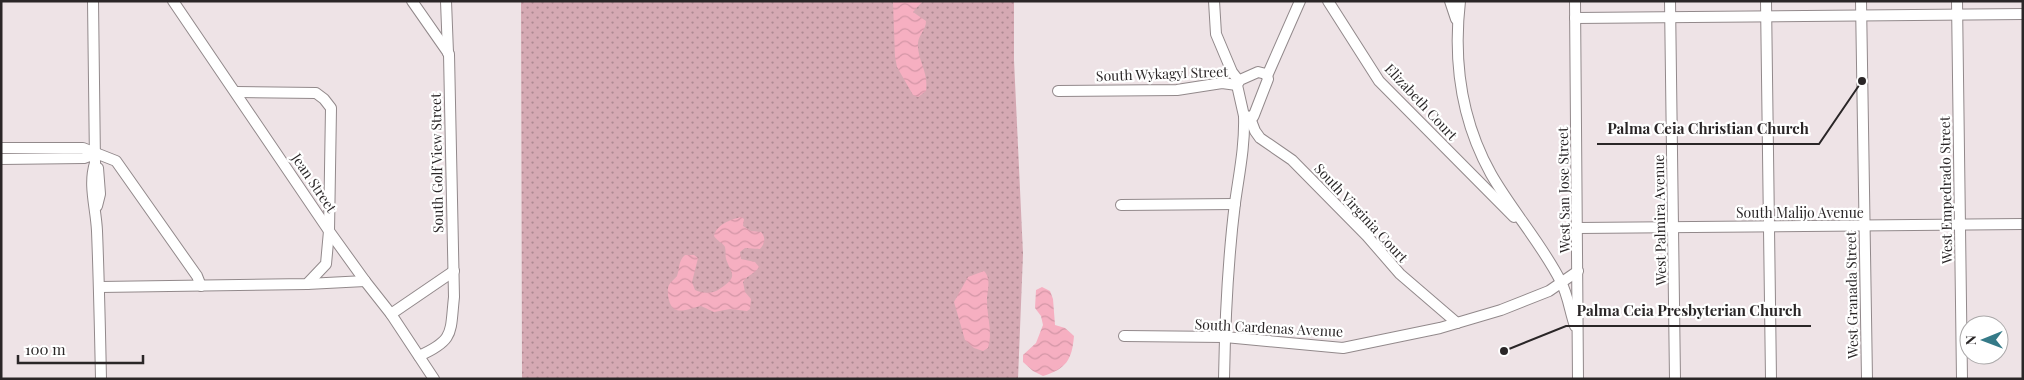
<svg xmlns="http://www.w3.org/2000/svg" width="2024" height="380" font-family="'Playfair Display',serif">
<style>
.grass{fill:url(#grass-dots)}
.water{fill:url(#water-waves)}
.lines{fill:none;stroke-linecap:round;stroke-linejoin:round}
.minor-casing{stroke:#92898b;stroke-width:12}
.minor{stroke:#fff;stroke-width:10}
.labels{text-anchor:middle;stroke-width:4.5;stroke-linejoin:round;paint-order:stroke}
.street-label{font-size:14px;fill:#2a2627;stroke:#fff}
.leader{fill:none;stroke:#2a2627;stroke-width:2}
.callout-dot{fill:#2a2627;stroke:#fff;stroke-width:2}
.callout-label{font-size:15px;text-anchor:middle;font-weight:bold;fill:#2a2627;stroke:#fff;stroke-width:4.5;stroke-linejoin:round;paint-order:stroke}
</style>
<defs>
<pattern id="grass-dots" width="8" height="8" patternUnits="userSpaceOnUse" patternTransform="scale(1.25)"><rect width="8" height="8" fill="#d5a9b3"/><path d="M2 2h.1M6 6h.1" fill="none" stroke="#ad8992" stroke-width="1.8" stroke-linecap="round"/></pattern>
<pattern id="water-waves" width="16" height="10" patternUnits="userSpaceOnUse" patternTransform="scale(1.25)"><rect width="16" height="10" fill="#f6afc1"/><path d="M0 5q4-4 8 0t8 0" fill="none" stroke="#d396a6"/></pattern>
</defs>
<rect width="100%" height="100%" fill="#eee3e6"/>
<path class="grass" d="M521,1h493v59l9,194 -5,125h-496z"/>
<g class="water">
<path d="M893,1h30l-10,11 13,9c0,9 -7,13 -8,22 -1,17 11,29 8,48l-8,6 -5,-2 -16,-28 -2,-10z"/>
<path d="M741,217l3,2 -1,7 8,5 10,1c5,5 4,12 -1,17l-15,-1 -5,4 1,7 14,3 4,5c-4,7 -12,8 -16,15l2,10 6,7 -1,10 -3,2 -17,-2 -16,3 -13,-6c-12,2 -28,12 -32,-6 -1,-4 -2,-11 0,-15 2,-4 6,-6 8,-9 3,-8 1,-15 8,-21h9l4,3 -6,24 3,8c9,4 18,4 26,-2 18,-12 10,-14 5,-29 -1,-4 0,-8 -1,-12 -2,-4 -8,-6 -11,-11 3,-12 16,-16 27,-19z"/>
<path d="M984,271c8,8 3,20 3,30 0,16 6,32 1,47l-5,3 -9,-3 -9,-8 -11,-38 14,-25z"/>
<path d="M1042,287l8,4 3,8 2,26 10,3 9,8c-2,24 -8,33 -31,40l-10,-5 -10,-9v-7l13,-12 7,-18 -2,-9 -6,-8 1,-18z"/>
</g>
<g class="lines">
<defs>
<g id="minor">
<path d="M93,1l2,162c-7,22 1,45 2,68 2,50 3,99 4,148"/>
<path d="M173,1l156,230 36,50 26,33 43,65"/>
<path d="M412,1l37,53 5,243c-4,36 1,43 -35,59"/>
<path d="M446,1l2,52"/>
<path d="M1214,1l2,33 16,38 7,9"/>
<path d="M1328,1l51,80 135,136"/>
<path d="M1450,1l6,18"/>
<path d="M1460,1c-7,61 1,119 31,173 21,37 51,70 70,108 7,13 9,30 14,44"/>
<path d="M1575,1l3,378"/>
<path d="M1670,1l5,378"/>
<path d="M1766,1l5,378"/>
<path d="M1861,1l6,378"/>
<path d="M1957,1l5,378"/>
<path d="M1575,18l448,-4"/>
<path d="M1258,72l8,2 2,5 -14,36 -1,2 -9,-1 -7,-31 3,-5z"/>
<path d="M1267,76l33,-75"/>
<path d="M1058,91l119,-1 45,-7 15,2"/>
<path d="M1250,118l5,13 5,7 32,22 75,76 33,38 57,49"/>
<path d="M1,148h82l33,13 81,115 4,10"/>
<path d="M1,159l83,-1 11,-4"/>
<path d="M1121,205l114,-1"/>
<path d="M97,206l3,-12 -2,-26"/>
<path d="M1578,228l445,-4"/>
<path d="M307,284l58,-3"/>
<path d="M100,287l207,-3 19,-20 3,-33 2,-123 -7,-9 -8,-6 -80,-1"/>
<path d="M391,314l63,-43"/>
<path d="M1124,336l101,1 118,11 97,-20 61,-18 48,-19 29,-20"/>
<path d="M1224,379c1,-57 4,-120 11,-176 4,-29 10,-57 9,-87"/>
</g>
</defs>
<use href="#minor" class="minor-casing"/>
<use href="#minor" class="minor"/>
</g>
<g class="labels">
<g class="street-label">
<text transform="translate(1162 74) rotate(-2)" y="5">South Wykagyl Street</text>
<text transform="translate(1421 102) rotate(47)" y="5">Elizabeth Court</text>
<text transform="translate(437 163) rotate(-91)" y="5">South Golf View Street</text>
<text transform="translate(314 183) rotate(56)" y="5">Jean Street</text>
<text transform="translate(1564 190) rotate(-91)" y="5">West San Jose Street</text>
<text transform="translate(1946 190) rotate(-91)" y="5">West Empedrado Street</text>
<text transform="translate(1361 213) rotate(47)" y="5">South Virginia Court</text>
<text x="1800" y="218">South Malijo Avenue</text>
<text transform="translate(1660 220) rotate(-91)" y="5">West Palmira Avenue</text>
<text transform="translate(1852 295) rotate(-91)" y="5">West Granada Street</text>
<text transform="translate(1269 328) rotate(3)" y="5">South Cardenas Avenue</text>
</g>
</g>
<path class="leader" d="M1862 81L1819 144H1597M1504 351L1566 326H1811"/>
<g class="callout-dot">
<circle cx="1862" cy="81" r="5"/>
<circle cx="1504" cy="351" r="5"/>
</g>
<g class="callout-label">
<text x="1708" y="134">Palma Ceia Christian Church</text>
<text x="1689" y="316">Palma Ceia Presbyterian Church</text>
</g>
<rect width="2024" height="380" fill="none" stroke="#2a2627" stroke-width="5"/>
<g transform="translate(1984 340) rotate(269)"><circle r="24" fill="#ffffff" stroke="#aaa8a9"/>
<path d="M0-4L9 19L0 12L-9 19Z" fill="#357a88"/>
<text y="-8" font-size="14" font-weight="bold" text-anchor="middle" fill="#2a2627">N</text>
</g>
<path d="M18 355v8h125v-8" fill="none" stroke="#2a2627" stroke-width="2.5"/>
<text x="25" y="355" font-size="15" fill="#2a2627" stroke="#ffffff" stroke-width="4" paint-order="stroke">100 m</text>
</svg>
